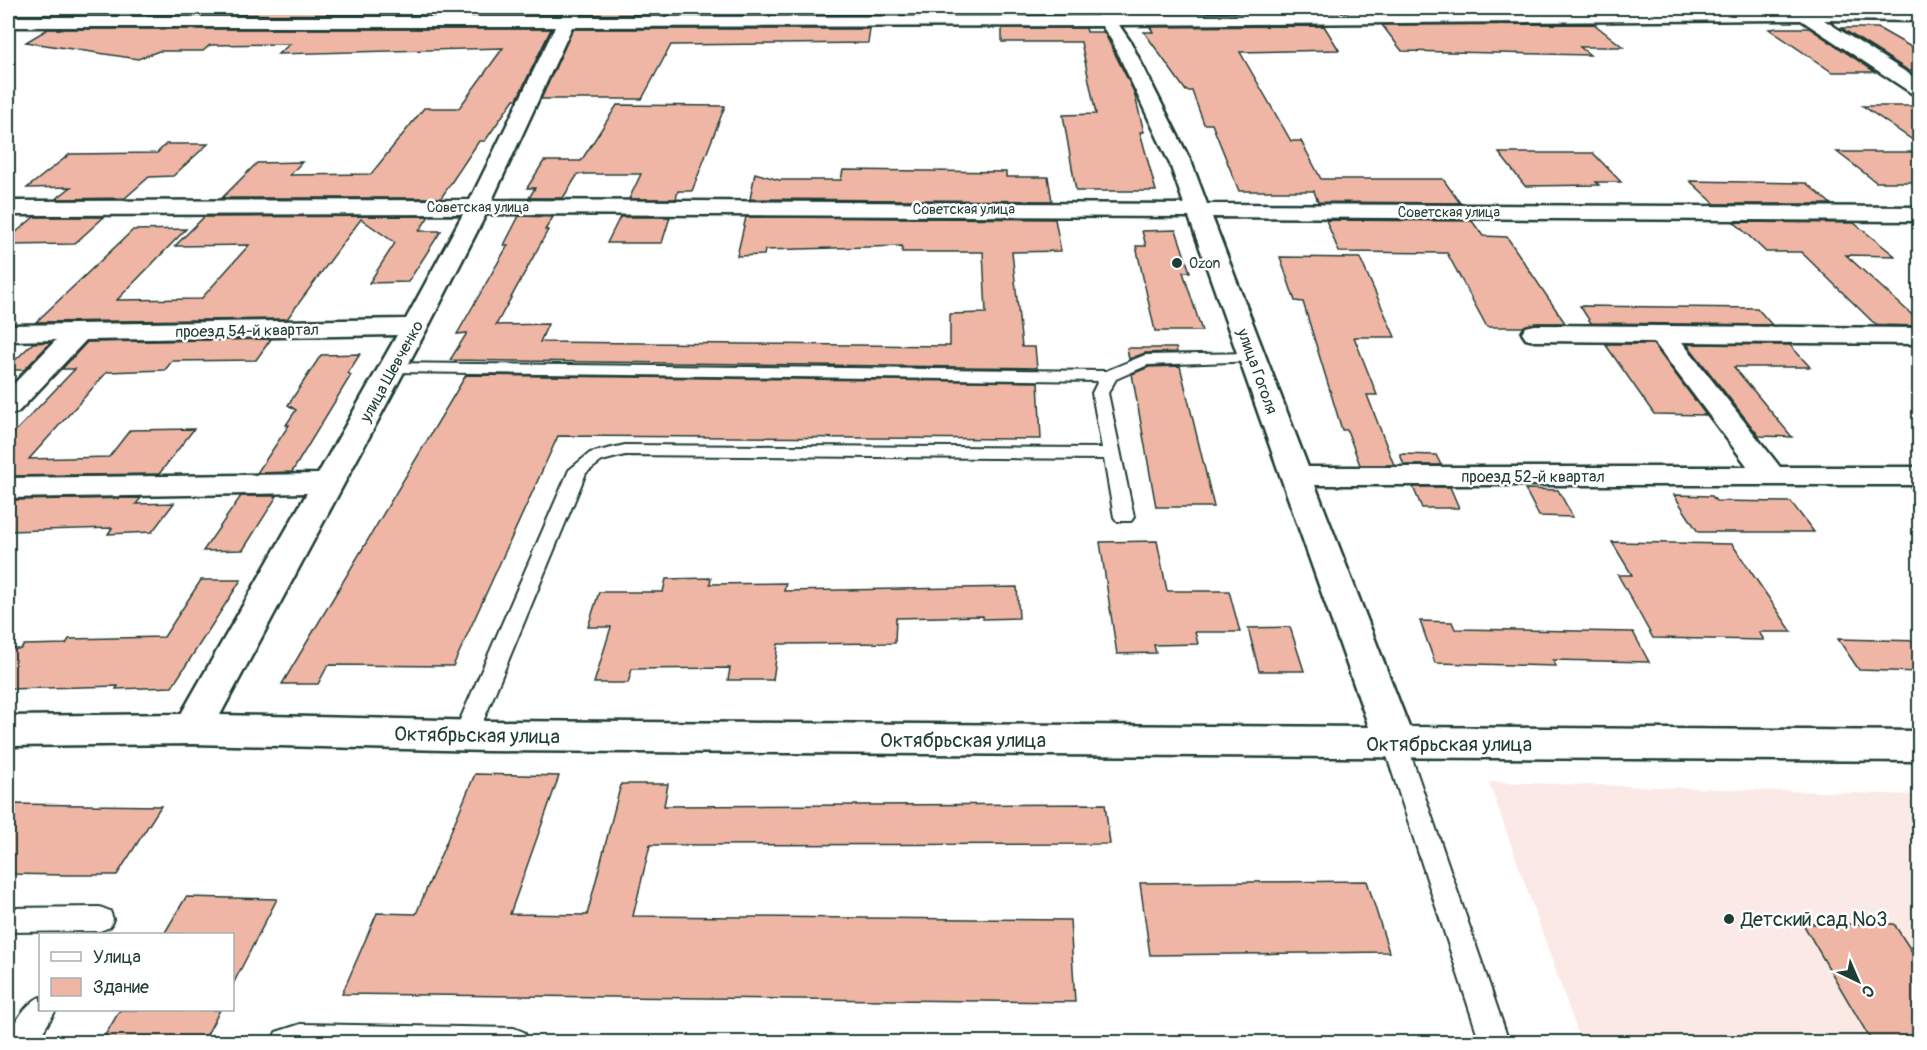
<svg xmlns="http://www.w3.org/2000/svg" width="1927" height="1050" font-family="Pangolin,sans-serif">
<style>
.built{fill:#fae9e4}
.building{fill:#efb6a5;stroke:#1f3d34;stroke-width:1.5}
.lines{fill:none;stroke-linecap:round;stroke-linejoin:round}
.service-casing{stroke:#1f3d34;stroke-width:4}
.minor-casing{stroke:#1f3d34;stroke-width:5}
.service{fill:#fff;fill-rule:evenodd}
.minor{fill:#fff;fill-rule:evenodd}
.poi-dot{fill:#1f3d34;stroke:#fff;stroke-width:2}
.labels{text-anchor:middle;stroke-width:5;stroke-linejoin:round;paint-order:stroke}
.far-street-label{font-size:14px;fill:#1f3d34;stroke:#fff}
.far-poi-label{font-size:14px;fill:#1f3d34;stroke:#fff;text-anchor:start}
.street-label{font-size:16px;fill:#1f3d34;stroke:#fff}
.near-street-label{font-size:20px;fill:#1f3d34;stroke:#fff}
.near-poi-label{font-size:20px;fill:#1f3d34;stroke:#fff;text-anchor:start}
</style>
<rect width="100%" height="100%" fill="#fff"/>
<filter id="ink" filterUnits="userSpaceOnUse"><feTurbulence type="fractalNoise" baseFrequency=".0167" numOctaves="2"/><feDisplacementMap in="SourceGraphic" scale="12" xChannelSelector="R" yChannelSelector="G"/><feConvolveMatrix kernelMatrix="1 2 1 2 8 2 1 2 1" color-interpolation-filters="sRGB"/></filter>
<g filter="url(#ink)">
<path class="built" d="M1489,782l430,13v247h-338z"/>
<g class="building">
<path d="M85,8h481l-6,7h-487z"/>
<path d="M587,8h286l-1,6 -289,1z"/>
<path d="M1002,8h79l1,6h-80z"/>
<path d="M1142,8h169l3,3 -170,1z"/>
<path d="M1368,8h205l2,1 -205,2z"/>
<path d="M1594,24l29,23h-43l10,8 -188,-4 -20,-26z"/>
<path d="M1324,26l15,24 -99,2 51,89h10l20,38h122l17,24 -142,-1 -4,-11h-75l-27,-67h-8l-12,-33h-6l-42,-59h9l-3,-5z"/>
<path d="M1002,28h84l1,4h17l30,60 10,40h-4l16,59h-80l-13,-76 33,-1 -15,-72h-79z"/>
<path d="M1779,28h30l66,44h-43l-63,-43z"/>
<path d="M1841,28h37l42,24v19h-11z"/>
<path d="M48,29h503l-34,70h-3l-29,42h-6l-38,57h-219l35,-35 45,-1 -12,13 81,-1 53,-66h35l44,-60 -225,6 12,-10 -80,1 -7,6h-44l-21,8 -112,-17z"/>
<path d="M573,29h297l-2,14 -197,2 -29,54h-101z"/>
<path d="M617,105l108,1 -33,85h-14l-2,8h-47l12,-25h-63l-15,24h-34l6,-10h-8l17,-27h37z"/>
<path d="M1863,106h57v39z"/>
<path d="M166,144h42l-35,32 -24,1 -24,21 -69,1 15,-12 -44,1 43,-34 87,-1z"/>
<path d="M1837,152h83v30h-44z"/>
<path d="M1499,153h94l28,29h-25l3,3 -74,1z"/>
<path d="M843,170l163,2v5h42l4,24 -302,-2 5,-26 24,7h62z"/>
<path d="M1690,181l116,2 25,21h-116z"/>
<path d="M429,216l-10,15h22l-33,51 -39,1 26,-40 -34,-24 -74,100 -251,3 97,-92 53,-1 -69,71 84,-1 48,-54 -74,1 29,-29z"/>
<path d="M519,216l34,1 -8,13h3l-52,95 52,-1 -8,18 410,4v-32l36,-1 -3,-61h-81v-6l-137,4 -1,5 -27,1 9,-39 309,2 6,32 -49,1 10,95h13l2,21 -587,-8 17,-27 -10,1 51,-89h-4z"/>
<path d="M34,217h70l-30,27 -66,1v-6z"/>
<path d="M620,217h50l-8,26h-55z"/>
<path d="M1326,220l146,1 11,15 24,1 58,86h-30l-12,4h-36l-40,-74 -108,-1z"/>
<path d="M1734,222l120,1 41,33 -49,-1 74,67v4l-44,-1 -75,-73h-35z"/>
<path d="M1176,230l14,42h-7l19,59h-47l-19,-85h10l-4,-15z"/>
<path d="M1280,257l80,1 35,79h-41l23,58h-10l27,70h-34l-13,-35h-5l-39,-128 -8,-1z"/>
<path d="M1580,306l177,2 15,17 -181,-2z"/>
<path d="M271,339l-15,21 -84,1 -7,9 -58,2 -78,87 80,-2 21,-27 64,-1 -35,45 -151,2v-37l67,-70h-13l25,-27z"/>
<path d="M51,342l-27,28h-16v-3l25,-24z"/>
<path d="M1605,344h48l53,71 -52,-1z"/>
<path d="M1687,344l103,1 20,22h-76l58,70 -33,-1z"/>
<path d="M1127,348h49l1,4 -32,1 -16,6z"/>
<path d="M360,354l-12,19 3,2 -59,97 -35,1 32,-48h-3l10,-15 -8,-5 33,-50z"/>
<path d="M1180,366l34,141h-58l-24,-133 17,-7z"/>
<path d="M466,375l572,7 3,57 -483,-3 -105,230 -125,-1 -10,19h-36z"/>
<path d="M1400,454l36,1 5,10h-37z"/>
<path d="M1413,487h37l9,21h-37z"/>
<path d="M1525,489l33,1 15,27 -34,-1z"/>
<path d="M1674,495l38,1 4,5 75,1 23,30h-116z"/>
<path d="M241,496h36l-34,54 -40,1z"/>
<path d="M141,498l-5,6 38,-1 -22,29 -44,2 4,-6 -104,3v-31z"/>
<path d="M1157,541l10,50h62l11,41h-45l3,12 -44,1 2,8 -39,1 -17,-112z"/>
<path d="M1612,542l120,2 60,88h-33l5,8 -111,-2 -35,-63h14z"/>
<path d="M711,578l-1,6 76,-1 -2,8 233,-4 2,31 -36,1v-3l-87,2 -1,25 -117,1 -5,36h-45l2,-12 -98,1 -4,14h-34l17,-56h-23l11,-35h64l3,-13z"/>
<path d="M201,580h40l-69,107 -56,2 2,-3 -110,3v-40h13l3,-4 42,-1 3,-5 95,-2z"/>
<path d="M1420,621l32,1 3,7 178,3 16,30 -96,-2 3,6 -121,-3z"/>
<path d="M1290,627l14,44h-45l-11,-43z"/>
<path d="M1838,639l82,2v31l-61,-2z"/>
<path d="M475,774l84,2 -49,138 77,1 34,-131h47l-4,22 441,-2 5,40 -460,1 -17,71 437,4 5,82 -733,-8 35,-81 39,1z"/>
<path d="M8,804l153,2 -44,69h-51l-58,-1z"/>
<path d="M1367,881l22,71 -239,3 -10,-72z"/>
<path d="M186,897l91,2 -45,87v-52h-68z"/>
<path d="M1803,924h91l26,40v78h-48z"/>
<path d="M120,1010h100l-17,32h-102z"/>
</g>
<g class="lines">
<defs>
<g id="service">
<path d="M1253,353l6,2 2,3 -2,3 -111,4 -32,14 -8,14 26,124 -3,4h-14l-3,-4 -10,-58 -479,-4 -23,6 -16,12 -109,263 -4,6 -8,3 -8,-3 -4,-6 116,-266 21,-17 35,-8 477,3 -10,-55 6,-12 -705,-9 -6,-1 -2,-4 2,-4 719,8 39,-16z"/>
<path d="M1395,735l8,3 4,6 102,298h-29l-97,-298 4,-6z"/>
<path d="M100,907l10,4 3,8 -3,8 -10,4 -92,1v-24z"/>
<path d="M40,997v13h16l-19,32h-29c2,-15 18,-39 32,-45z"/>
<path d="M301,1024l213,4 10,4 5,10h-257l4,-10z"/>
</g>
<path id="minor" d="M569,8h16l-6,9 518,-1 -3,-8h16l3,7 690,-6 117,2v10l-96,-1 96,61v15l-7,-2 -112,-74 -682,5 11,16 62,123 15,40 713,3v14l-708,-4 96,250h440l-94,-125 -119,-1 -9,-2 -4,-6 4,-6 9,-2 385,3v16l-238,-2 98,125h140v18h-605l94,242 511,4v30l-1433,-10 -294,-7 -185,2v-30l173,-2 126,-221 -299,5v-20l310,-4 79,-139 -311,5 -68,72 -10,3v-25l48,-50 -48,1v-16l398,-6 57,-105 -455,1v-14l462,-1 85,-173h-547v-10h553zM1102,26l10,15 58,123 14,40 -692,-4 80,-173zM486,214l703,3 180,510 -882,-6 -267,-6 208,-388z"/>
</defs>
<use href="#service" class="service-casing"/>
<use href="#minor" class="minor-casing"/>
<use href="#service" class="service"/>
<use href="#minor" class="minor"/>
</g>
</g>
<g class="poi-dot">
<circle cx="1177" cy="263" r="6"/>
<circle cx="1729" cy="919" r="6"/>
</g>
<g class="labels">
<g class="far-street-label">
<text x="478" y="212">Советская улица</text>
<text x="964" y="214">Советская улица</text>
<text x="1449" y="217">Советская улица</text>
</g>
<g class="far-poi-label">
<text x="1189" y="268">Ozon</text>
</g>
<g class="street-label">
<text transform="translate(247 330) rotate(-1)" y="6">проезд 54-й квартал</text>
<text transform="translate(391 371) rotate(-61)" y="6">улица Шевченко</text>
<text transform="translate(1258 371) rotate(70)" y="6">улица Гоголя</text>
<text x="1533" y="482">проезд 52-й квартал</text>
</g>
<g class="near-street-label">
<text transform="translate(477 735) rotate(1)" y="7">Октябрьская улица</text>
<text x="963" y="747">Октябрьская улица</text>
<text x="1449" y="751">Октябрьская улица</text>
</g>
<g class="near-poi-label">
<text x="1741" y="926">Детский сад №3</text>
</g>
</g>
<rect width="1927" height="1050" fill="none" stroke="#fff" stroke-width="30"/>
<rect x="15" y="15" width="1897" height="1020" fill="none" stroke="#1f3d34" stroke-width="2" filter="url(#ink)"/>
<rect x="39" y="933" width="195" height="78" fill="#ffffff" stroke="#a5b1ae" stroke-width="1.5"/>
<rect x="51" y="952" width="30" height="9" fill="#ffffff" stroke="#a5b1ae" stroke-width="1.5"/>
<text x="93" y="963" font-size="18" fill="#1f3d34">Улица</text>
<rect x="51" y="978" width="30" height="18" fill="#efb6a5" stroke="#a5b1ae" stroke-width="1.5"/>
<text x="93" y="993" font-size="18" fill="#1f3d34">Здание</text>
<g transform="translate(1858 981) rotate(136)" stroke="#ffffff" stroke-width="4.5" paint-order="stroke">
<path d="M0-4.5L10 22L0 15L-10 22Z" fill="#1f3d34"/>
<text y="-9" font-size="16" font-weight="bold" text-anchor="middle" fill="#1f3d34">С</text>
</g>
</svg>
